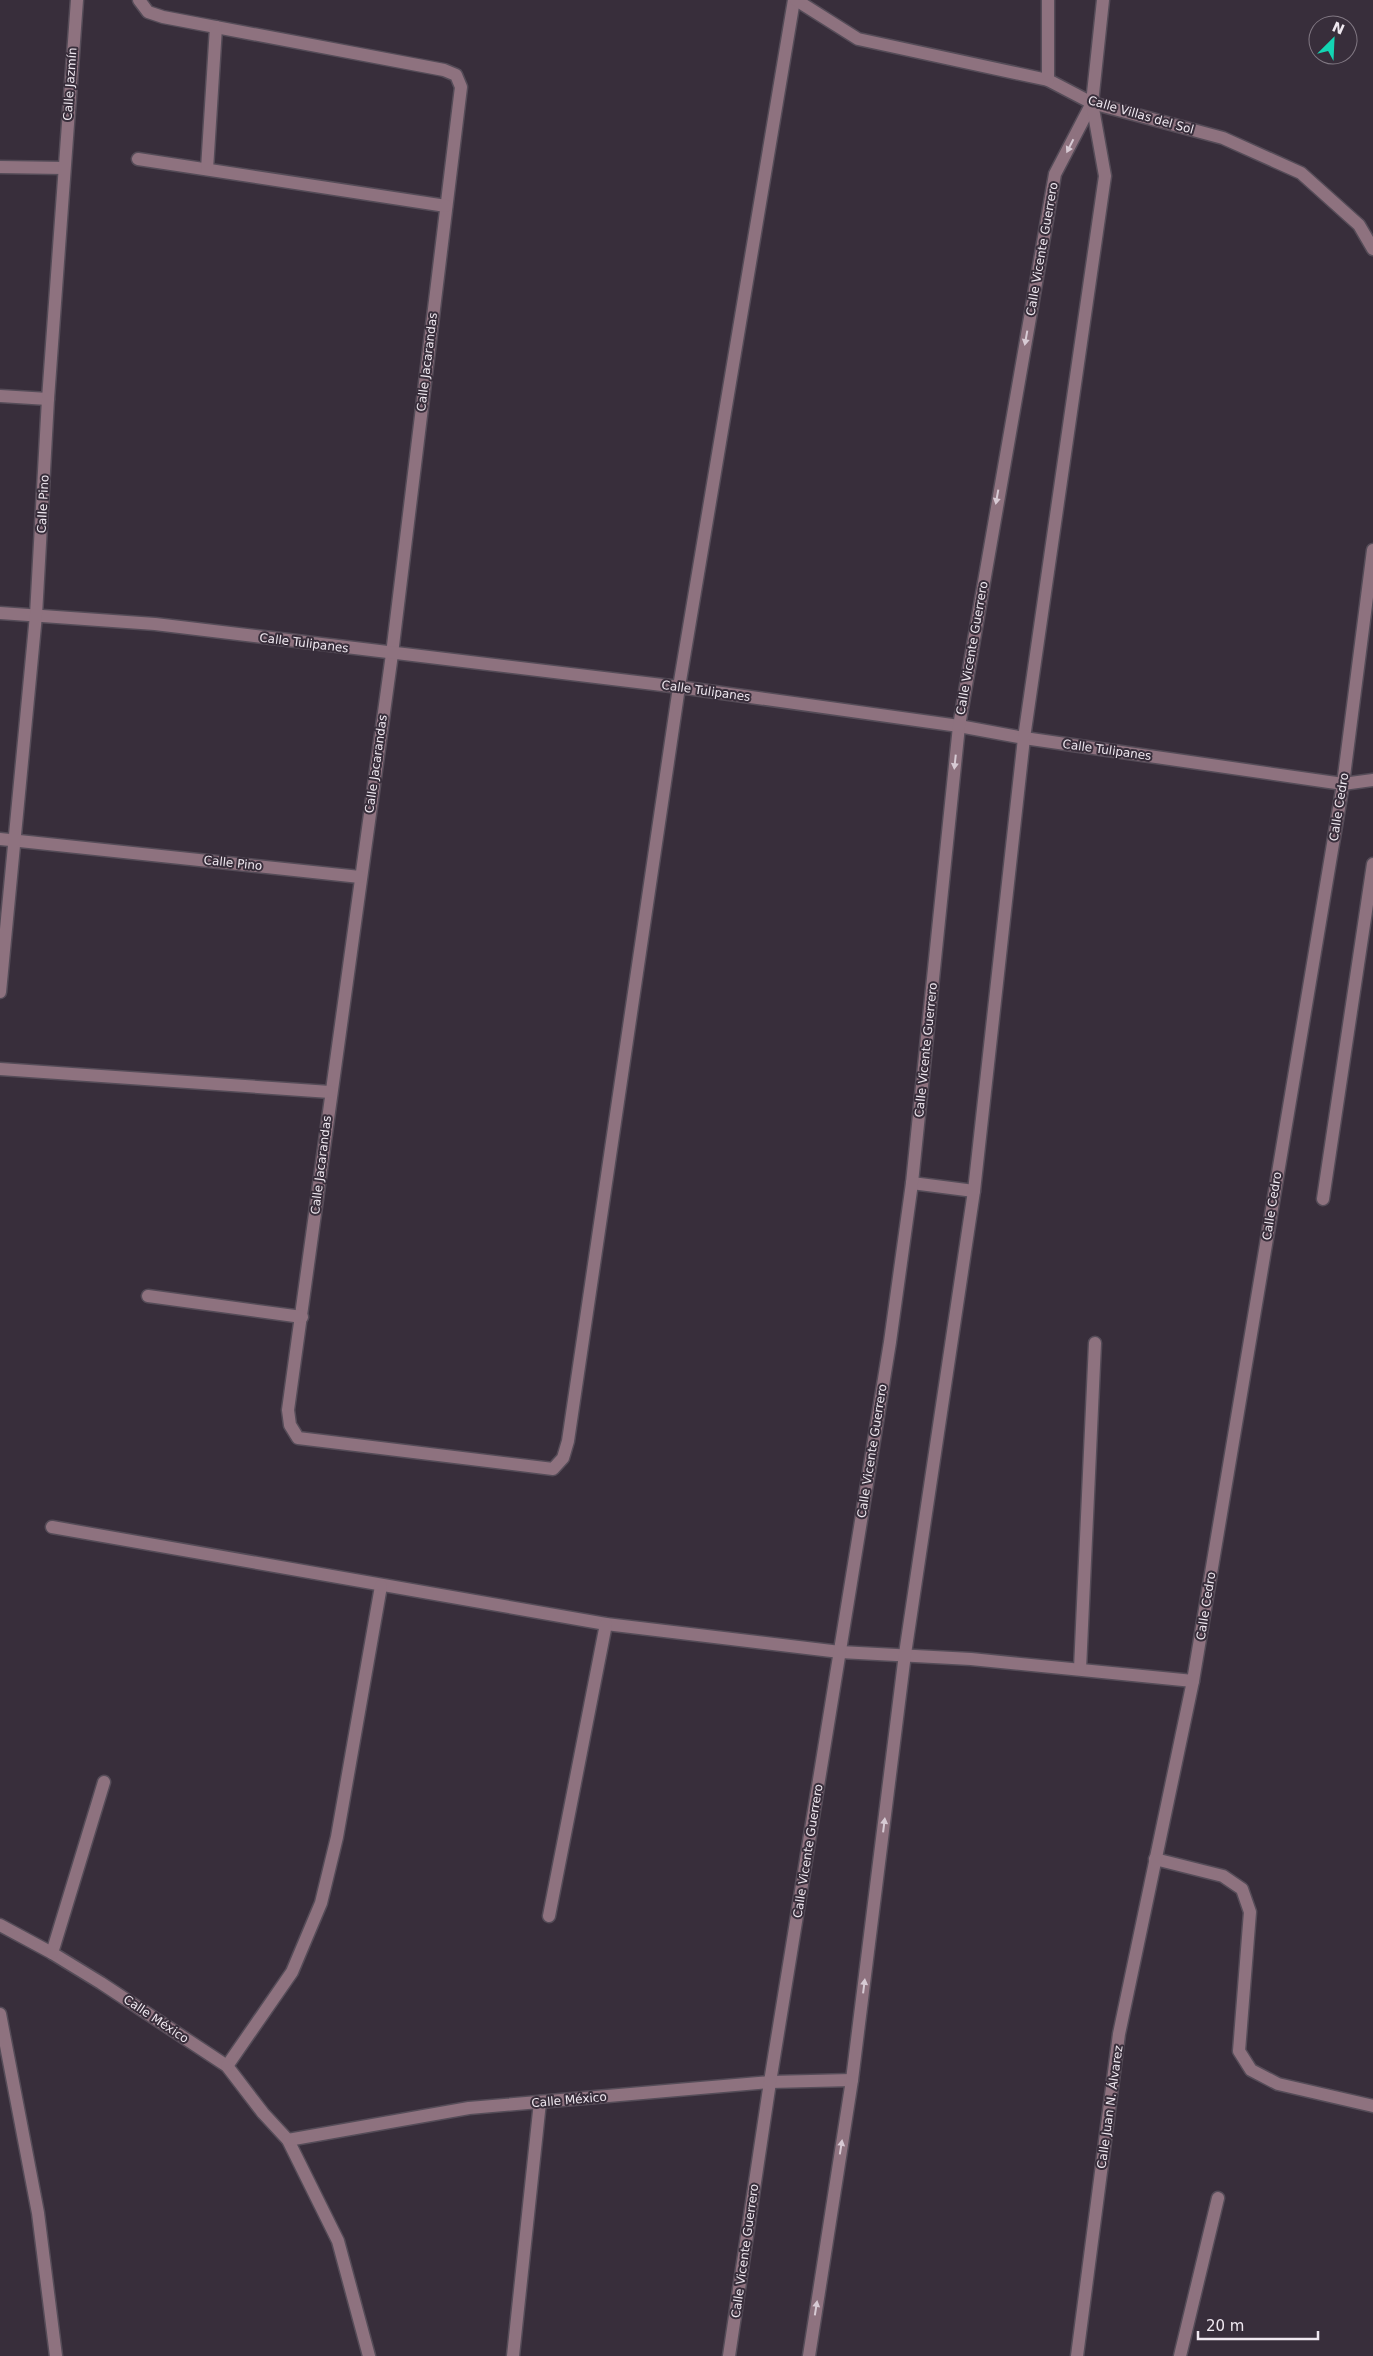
<svg xmlns="http://www.w3.org/2000/svg" width="1373" height="2356" font-family="'DejaVu Sans',sans-serif">
<style>
.lines{fill:none;stroke-linecap:round;stroke-linejoin:round}
.minor-casing{stroke:#554c58;stroke-width:15}
.minor{stroke:#8e727f;stroke-width:12}
.oneway{fill:#d7cad4}
.labels{text-anchor:middle;stroke-width:4;stroke-linejoin:round;paint-order:stroke}
.street-label{font-size:12px;fill:#efe8f0;stroke:#382e3b}
</style>
<rect width="100%" height="100%" fill="#382e3b"/>
<g class="lines">
<defs>
<g id="minor">
<path d="M139,0l9,12 15,5 281,53 12,5 5,12 -69,567 -104,756 2,15 8,13 255,31 10,-11 5,-17 111,-754 115,-687"/>
<path d="M796,0l62,39 190,41 44,23 131,35 78,35 58,52 14,24"/>
<path d="M1048,80v-80"/>
<path d="M138,159l308,47"/>
<path d="M0,167l64,1"/>
<path d="M207,169l9,-142"/>
<path d="M0,396l48,3"/>
<path d="M0,613l155,11 524,63 280,39 65,12 319,46 30,-4"/>
<path d="M0,839l360,38"/>
<path d="M0,992l36,-377 12,-216 29,-399"/>
<path d="M0,1069l330,23"/>
<path d="M912,1183l62,8"/>
<path d="M1323,1199l50,-335"/>
<path d="M148,1296l154,21"/>
<path d="M52,1527l554,97 234,28 131,7 222,22"/>
<path d="M1080,1669l15,-326"/>
<path d="M1155,1859l68,17 19,13 8,23 -11,139 12,19 27,14 95,22"/>
<path d="M549,1916l57,-292"/>
<path d="M0,1925l52,28 49,30 126,83 36,47 25,27 50,101 31,115"/>
<path d="M52,1953l52,-171"/>
<path d="M0,2014l38,199 18,143"/>
<path d="M227,2066l65,-94 29,-69 16,-66 44,-251"/>
<path d="M288,2140l181,-32 301,-26 82,-2"/>
<path d="M513,2356l27,-254"/>
<path d="M729,2356l41,-274 120,-740 22,-159 47,-457 96,-552 37,-71"/>
<path d="M809,2356l43,-276 53,-426 69,-463 50,-453 81,-562 -13,-73 11,-103"/>
<path d="M1077,2356l42,-322 74,-353 150,-897 30,-234"/>
<path d="M1180,2356l38,-158"/>
</g>
</defs>
<use href="#minor" class="minor-casing"/>
<use href="#minor" class="minor"/>
</g>
<defs><path id="oneway-solid" d="M-6-.8H1V-3.2L6.5 0L1 3.2V.8H-6Z" transform="scale(1.25)"/></defs>
<g class="oneway">
<use href="#oneway-solid" transform="translate(1070 146) rotate(117)"/>
<use href="#oneway-solid" transform="translate(1026 338) rotate(100)"/>
<use href="#oneway-solid" transform="translate(997 497) rotate(100)"/>
<use href="#oneway-solid" transform="translate(955 762) rotate(96)"/>
<use href="#oneway-solid" transform="translate(884 1825) rotate(-83)"/>
<use href="#oneway-solid" transform="translate(864 1986) rotate(-83)"/>
<use href="#oneway-solid" transform="translate(841 2147) rotate(-81)"/>
<use href="#oneway-solid" transform="translate(816 2308) rotate(-81)"/>
</g>
<g class="labels">
<g class="street-label">
<text transform="translate(70 84) rotate(-86)" y="4">Calle Jazmín</text>
<text transform="translate(1141 115) rotate(16)" y="4">Calle Villas del Sol</text>
<text transform="translate(1042 249) rotate(-80)" y="4">Calle Vicente Guerrero</text>
<text transform="translate(427 362) rotate(-83)" y="4">Calle Jacarandas</text>
<text transform="translate(43 504) rotate(-87)" y="4">Calle Pino</text>
<text transform="translate(304 643) rotate(7)" y="4">Calle Tulipanes</text>
<text transform="translate(972 648) rotate(-80)" y="4">Calle Vicente Guerrero</text>
<text transform="translate(706 691) rotate(8)" y="4">Calle Tulipanes</text>
<text transform="translate(1107 750) rotate(8)" y="4">Calle Tulipanes</text>
<text transform="translate(376 764) rotate(-82)" y="4">Calle Jacarandas</text>
<text transform="translate(1339 807) rotate(-81)" y="4">Calle Cedro</text>
<text transform="translate(233 863) rotate(6)" y="4">Calle Pino</text>
<text transform="translate(926 1050) rotate(-84)" y="4">Calle Vicente Guerrero</text>
<text transform="translate(321 1165) rotate(-83)" y="4">Calle Jacarandas</text>
<text transform="translate(1272 1206) rotate(-81)" y="4">Calle Cedro</text>
<text transform="translate(872 1451) rotate(-81)" y="4">Calle Vicente Guerrero</text>
<text transform="translate(1206 1606) rotate(-81)" y="4">Calle Cedro</text>
<text transform="translate(808 1851) rotate(-81)" y="4">Calle Vicente Guerrero</text>
<text transform="translate(156 2019) rotate(34)" y="4">Calle México</text>
<text transform="translate(569 2100) rotate(-5)" y="4">Calle México</text>
<text transform="translate(1110 2107) rotate(-82)" y="4">Calle Juan N. Álvarez</text>
<text transform="translate(745 2251) rotate(-82)" y="4">Calle Vicente Guerrero</text>
</g>
</g>
<g transform="translate(1333 40) rotate(24)"><circle r="24" fill="#382e3b" stroke="#817883"/>
<path d="M0-4L9 19L0 12L-9 19Z" fill="#13d5b3"/>
<text y="-8" font-size="14" font-weight="bold" text-anchor="middle" fill="#efe8f0">N</text>
</g>
<path d="M1198 2331v8h120v-8" fill="none" stroke="#efe8f0" stroke-width="2.5"/>
<text x="1206" y="2331" font-size="15" fill="#efe8f0" stroke="#382e3b" stroke-width="4" paint-order="stroke">20 m</text>
</svg>
